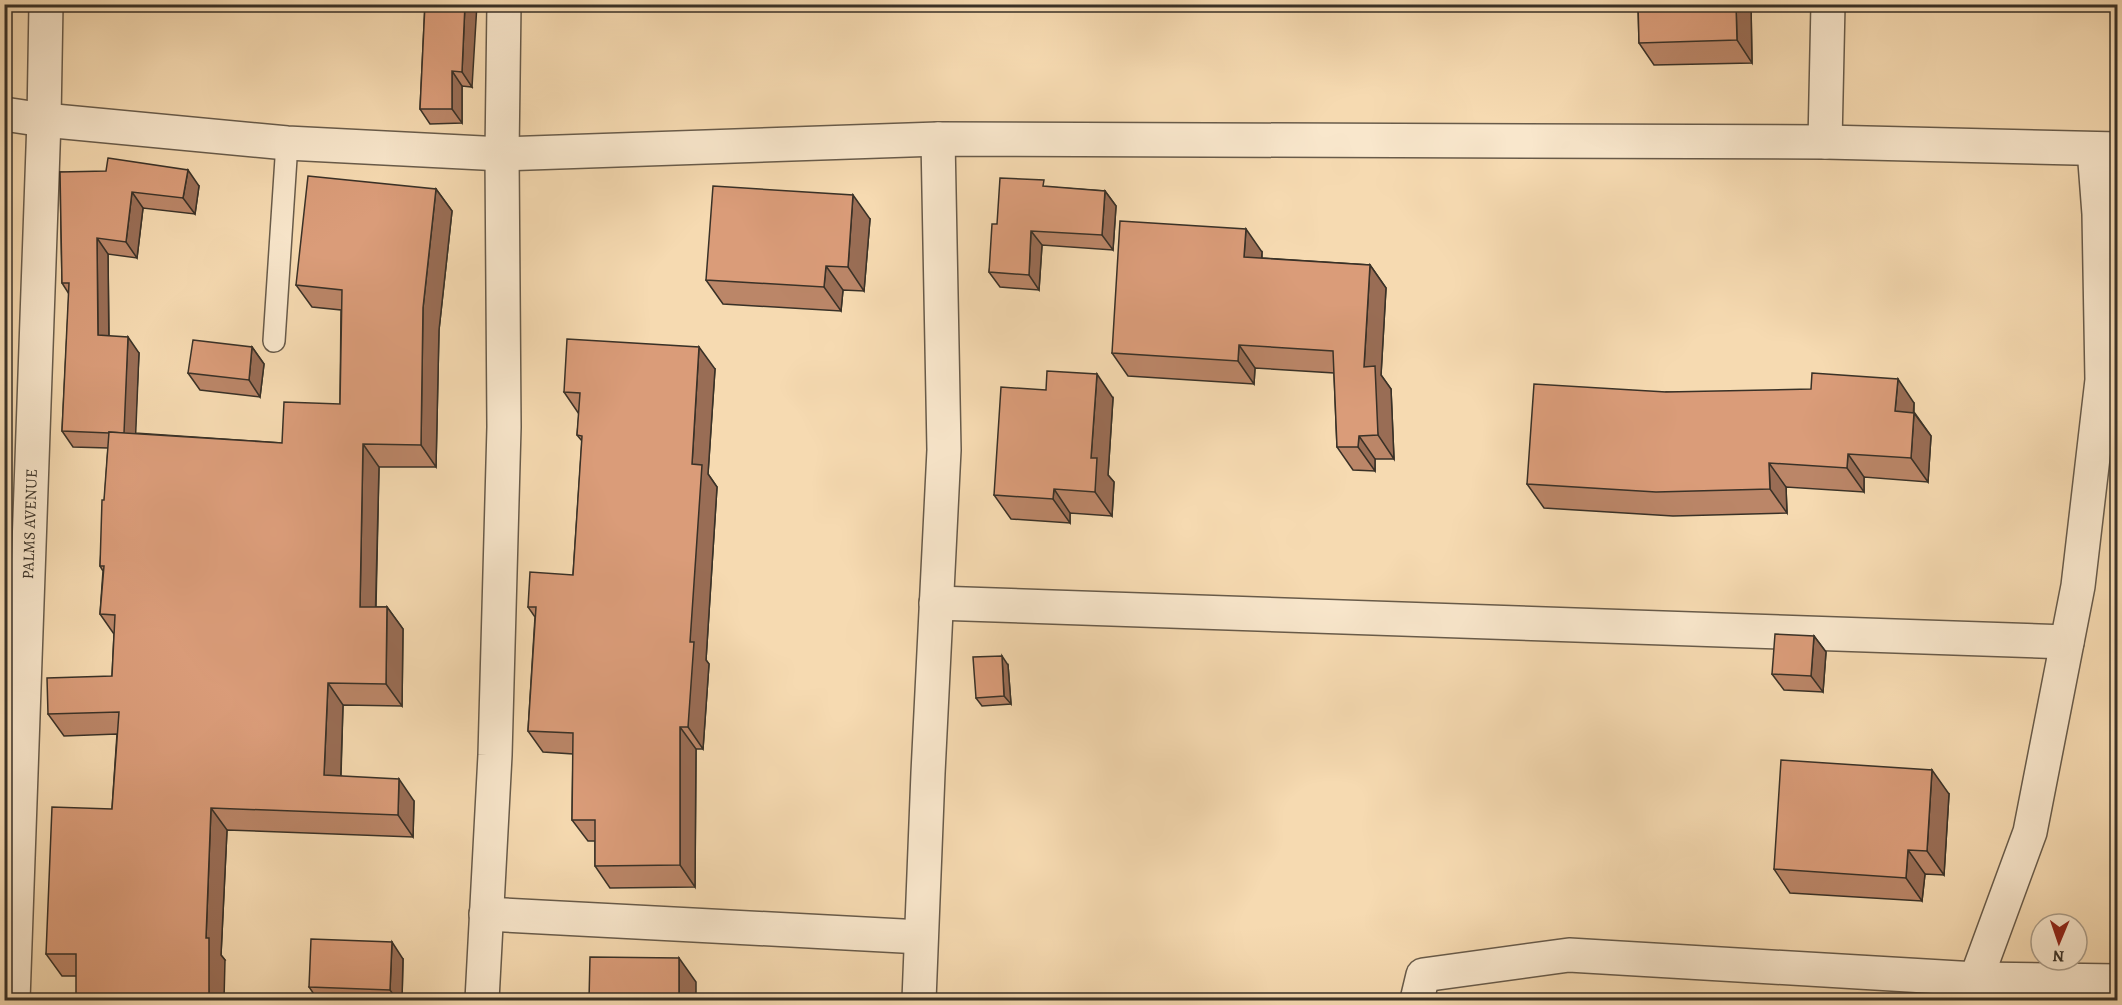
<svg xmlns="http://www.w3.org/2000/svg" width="2122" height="1005" font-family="Alegreya,serif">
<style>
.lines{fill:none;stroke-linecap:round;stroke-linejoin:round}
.lane-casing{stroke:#685b4a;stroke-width:24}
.street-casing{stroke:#685b4a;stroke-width:36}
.lane{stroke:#f9e7cc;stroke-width:21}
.street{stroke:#f9e7cc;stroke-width:33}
.wall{fill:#bb8668;stroke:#393127;stroke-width:1.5}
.shaded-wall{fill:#996d55;stroke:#393127;stroke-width:1.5}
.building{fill:#da9c79;stroke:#393127;stroke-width:1.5}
.labels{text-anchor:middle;stroke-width:6;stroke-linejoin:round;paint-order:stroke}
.street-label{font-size:16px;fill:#393127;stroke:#f9e7cc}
</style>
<rect width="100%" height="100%" fill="#f6dab1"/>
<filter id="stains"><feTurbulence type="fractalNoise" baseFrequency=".00333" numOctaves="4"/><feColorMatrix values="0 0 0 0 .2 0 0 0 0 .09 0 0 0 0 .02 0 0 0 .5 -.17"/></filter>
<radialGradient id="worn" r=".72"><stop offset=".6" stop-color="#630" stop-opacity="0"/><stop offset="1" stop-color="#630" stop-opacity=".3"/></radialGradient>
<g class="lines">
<defs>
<path id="lane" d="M274,341l13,-198"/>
<g id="street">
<path d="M4,114l40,6 243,23 215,11 436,-15 887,3 293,7"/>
<path d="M1825,142l3,-138"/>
<path d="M936,603l1131,39"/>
<path d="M486,914l435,23"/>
<path d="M13,1000l31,-880 2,-116"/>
<path d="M482,1000l13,-245 9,-328 -2,-273 2,-150"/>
<path d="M919,1000l9,-227 16,-323 -6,-311"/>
<path d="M1417,1000l6,-25 146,-20 407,24 142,2"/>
<path d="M1966,1000l10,-21 54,-147 48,-246 24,-206 -3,-166 -5,-65"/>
</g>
</defs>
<use href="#lane" class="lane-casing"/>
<use href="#street" class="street-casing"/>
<use href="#lane" class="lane"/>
<use href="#street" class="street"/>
</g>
<g class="wall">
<path d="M425,4l47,83 -10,-1v37l-32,1 -10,-15z"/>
<path d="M1638,4h113l1,59 -98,2 -15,-22z"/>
<path d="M60,172l139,14 -4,28 -52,-6 -6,50 -29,-4 1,82 30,17 -4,80 147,10 58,-39 1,-94 -29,-3 -16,-22 140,-96 16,22 -13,119 -3,137h-57l-3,140h11l16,22 -1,77 -59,-1 -2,71 73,25 -1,36 -186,-7 -6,125 4,5 -149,16h-14l-16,-22 66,-145 5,-75 -53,2 -16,-22 64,-38 2,-42 -14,-20 3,-43 -3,-5 8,-118 -35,-1 -11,-16 7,-137 -7,-11z"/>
<path d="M1048,187l57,4 11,15 -3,44 -71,-5 -3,45 -39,-3 -11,-15 8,-48z"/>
<path d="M870,219l-6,72 -21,-1 -2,21 -118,-7 -17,-24z"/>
<path d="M1262,252v6l108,7 16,23 -5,87 10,14 3,70h-19v12l-22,-1 -16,-23 -3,-74 -79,-5 -1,16 -126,-8 -16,-23z"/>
<path d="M252,347l12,17 -4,33 -60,-7 -12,-17z"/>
<path d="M715,369l-7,105 9,13 -11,173 3,4 -6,85h-7l-1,138 -85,1 -15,-22v-25h-7l-16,-21 1,-66 -30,-2 -15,-21 7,-114 -7,-10 45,-32 9,-134 -5,-6 2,-21 -15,-22z"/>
<path d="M1666,392l248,11v9l17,24 -3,46 -64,-5v15l-78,-5 1,26 -114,3 -129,-8 -17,-24z"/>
<path d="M1113,398l-5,77 6,7 -2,34 -42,-3v10l-59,-4 -17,-24z"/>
<path d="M1814,636l12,16 -3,40 -39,-2 -12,-16z"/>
<path d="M1008,665l3,39 -29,2 -6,-8z"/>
<path d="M1949,794l-5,81 -19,-1 -3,27 -132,-8 -16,-24z"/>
<path d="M403,959l-1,41h-84l-9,-13z"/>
</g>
<g class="shaded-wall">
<path d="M465,4h12l-5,83 -10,-15z"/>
<path d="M1736,4h15l1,59 -15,-23z"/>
<path d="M452,71l10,15v37l-10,-14z"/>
<path d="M188,170l11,16 -4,28 -12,-16z"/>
<path d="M436,189l16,22 -13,119 -3,137 -15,-22 2,-137z"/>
<path d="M1105,191l11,15 -3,44 -11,-15z"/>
<path d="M132,192l11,16 -6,50 -11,-16z"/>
<path d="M853,195l17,24 -6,72 -16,-24z"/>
<path d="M1246,229l16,23 -2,28 -16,-23z"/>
<path d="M1031,231l11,14 -3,45 -10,-15z"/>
<path d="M97,238l11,16 1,97 -11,-16z"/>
<path d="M1370,265l16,23 -5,87 10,14 3,70 -16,-24 -14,-68z"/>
<path d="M826,266l17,24 -2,21 -17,-24z"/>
<path d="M128,337l11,16 -4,97 -12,-16z"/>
<path d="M1239,345l16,23 -1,16 -16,-23z"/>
<path d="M252,347l12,17 -4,33 -11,-17z"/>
<path d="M699,347l16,22 -7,105 9,13 -11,173 3,4 -6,85 -15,-22 2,-85 2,-178z"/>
<path d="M1097,374l16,24 -5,77 6,7 -2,34 -17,-24 -4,-34z"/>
<path d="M1898,379l16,24 -2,32 -17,-24z"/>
<path d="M1914,413l17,23 -3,46 -17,-24z"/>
<path d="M1359,436l16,23v12l-17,-24z"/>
<path d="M363,444l16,23 -4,162 -15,-22z"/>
<path d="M1848,454l16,23v15l-17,-24z"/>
<path d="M1769,463l17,24 1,26 -17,-24z"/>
<path d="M1054,489l16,24v10l-17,-24z"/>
<path d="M387,607l16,22 -1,77 -16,-22z"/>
<path d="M1814,636l12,16 -3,40 -12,-16z"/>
<path d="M1002,656l6,9 3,39 -7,-8z"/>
<path d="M328,683l15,22 -3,92 -16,-22z"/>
<path d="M680,727l16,22 -1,138 -15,-22z"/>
<path d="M1932,770l17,24 -5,81 -17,-24z"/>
<path d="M399,779l15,22 -1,36 -15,-22z"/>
<path d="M211,808l16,22 -6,125 4,5 -1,40h-15l-3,-62z"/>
<path d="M1908,850l17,24 -3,27 -16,-23z"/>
<path d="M392,942l11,17 -1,41h-5l-7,-10z"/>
<path d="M679,958l17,24v18h-17z"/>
</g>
<g class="building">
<path d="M425,4h40l-3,68 -10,-1v38h-32z"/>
<path d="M1638,4h98l1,36 -98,3z"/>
<path d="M108,158l80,12 -5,28 -51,-6 -6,50 -29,-4 1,97 30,2 -4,96 -15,-1v1l-47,-2 7,-148h-7l-2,-111 46,-1z"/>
<path d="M308,176l128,13 -13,119 -2,137 -58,-1 -3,163h27l-1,77 -58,-1 -4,92 75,4 -1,36 -187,-7 -5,130h3v62h-133v-46h-30l6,-147 60,2 7,-97 -71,2 -1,-36 65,-2 3,-61 -15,-1 4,-48h-4l2,-66h2l5,-68 173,11 2,-41 56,2 2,-114 -46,-5z"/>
<path d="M1000,178l44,2 -1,6 62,5 -3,44 -71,-4 -2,44 -40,-3 3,-48h5z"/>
<path d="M713,186l140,9 -5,72 -22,-1 -2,21 -118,-7z"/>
<path d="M1120,221l126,8 -2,28 126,8 -6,102 11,-1 3,69 -19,1 -1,11h-21l-4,-96 -94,-6 -1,16 -126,-8z"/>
<path d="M567,339l132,8 -7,117 10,1 -12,177h4l-6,85h-8v138l-85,1v-46h-23l1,-87 -45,-2 8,-124h-8l2,-35 43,3 9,-139 -5,-1 3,-42 -16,-1z"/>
<path d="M193,340l59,7 -3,33 -61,-7z"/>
<path d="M1047,371l50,3 -6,84h6l-2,34 -41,-3 -1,10 -59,-4 7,-108 45,3z"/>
<path d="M1812,373l86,6 -3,32 19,2 -3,45 -63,-4 -1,14 -78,-5 1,26 -114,3 -129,-8 7,-100 132,8 145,-3z"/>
<path d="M1775,634l39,2 -3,40 -39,-2z"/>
<path d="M1002,656l2,40 -28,2 -3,-41z"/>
<path d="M1781,760l151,10 -5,81 -19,-1 -2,28 -132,-9z"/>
<path d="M311,939l81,3 -2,48 -81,-3z"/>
<path d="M590,957l89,1v42h-90z"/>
</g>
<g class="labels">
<g class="street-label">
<text transform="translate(29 524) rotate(-88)" y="6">PALMS AVENUE</text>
</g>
</g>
<rect width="2122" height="1005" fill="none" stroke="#f6dab1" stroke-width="24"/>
<rect x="6" y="6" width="2110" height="993" fill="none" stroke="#393127" stroke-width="3"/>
<rect x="12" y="12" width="2098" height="981" fill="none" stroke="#393127" stroke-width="1.5"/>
<g transform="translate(2059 942) rotate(182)"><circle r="28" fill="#f9e7cc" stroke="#ac9e8a" stroke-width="1.5"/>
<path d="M0-4.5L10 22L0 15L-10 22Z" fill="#8f2418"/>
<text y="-9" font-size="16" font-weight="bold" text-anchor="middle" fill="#393127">N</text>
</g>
<rect width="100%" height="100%" filter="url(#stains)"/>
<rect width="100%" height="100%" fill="url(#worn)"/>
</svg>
